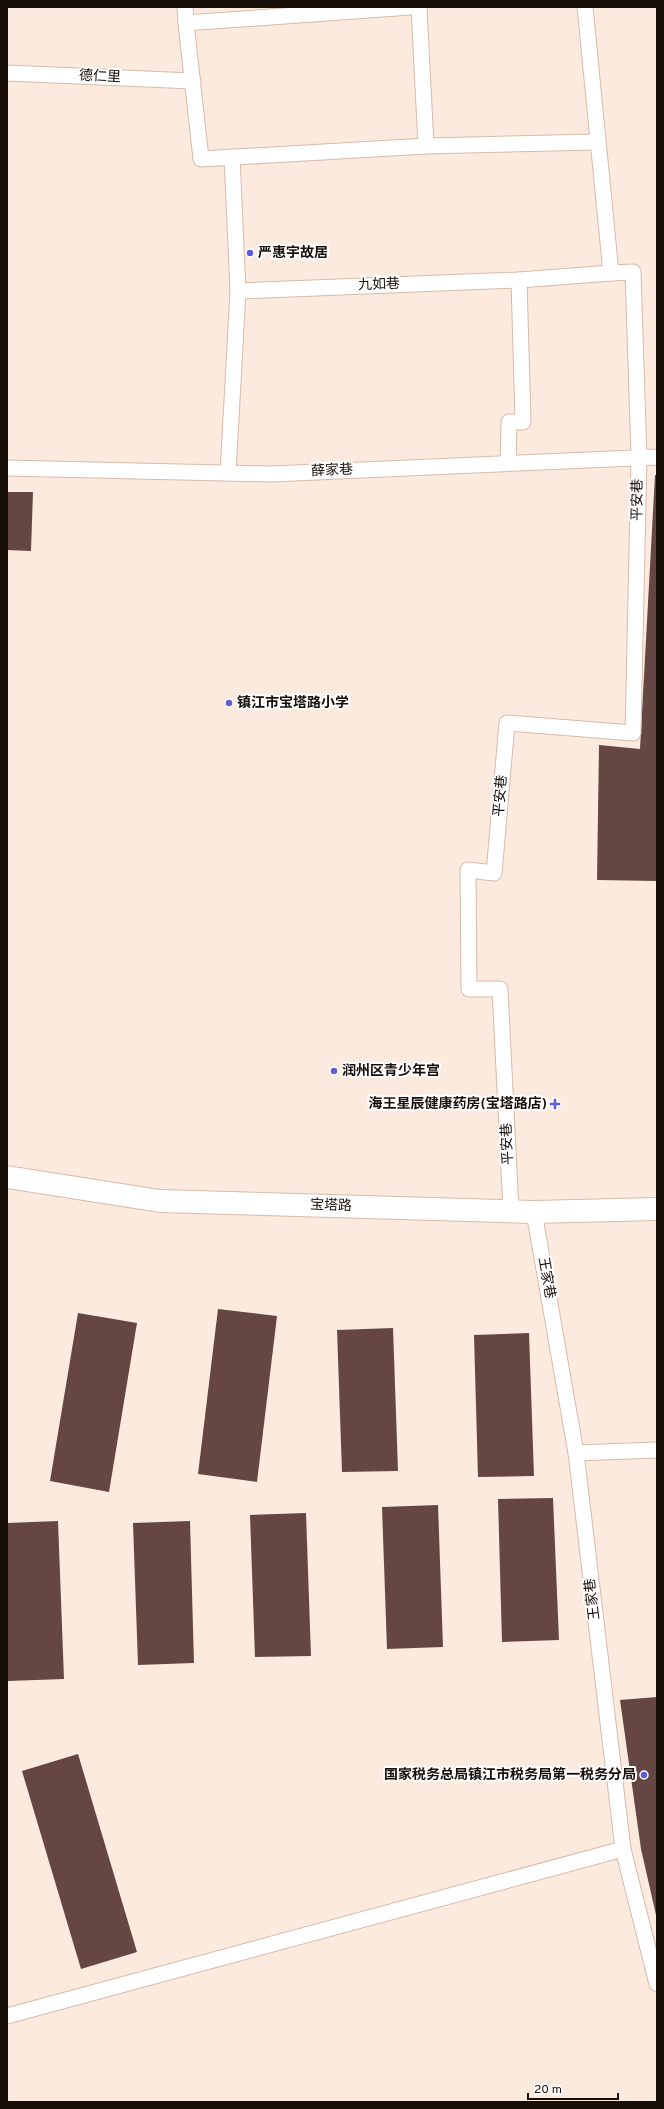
<svg xmlns="http://www.w3.org/2000/svg" width="664" height="2109" font-family="Overpass,'Noto Sans SC',sans-serif">
	<rect width="100%" height="100%" fill="#fdeadf"/>
	<!-- building -->
	<g fill="#654643">
		<polygon points="655,475 657,475 657,881 597,880 599,745 640,749"/>
		<polygon points="7,492 33,492 31,551 7,550"/>
		<polygon points="218,1309 277,1316 257,1482 198,1474"/>
		<polygon points="78,1313 137,1323 109,1492 50,1481"/>
		<polygon points="393,1328 398,1471 342,1472 337,1330"/>
		<polygon points="529,1333 534,1476 478,1477 474,1335"/>
		<polygon points="553,1498 559,1640 502,1642 498,1499"/>
		<polygon points="438,1505 443,1647 387,1649 382,1507"/>
		<polygon points="306,1513 311,1656 255,1657 250,1515"/>
		<polygon points="58,1521 64,1679 8,1681 7,1523"/>
		<polygon points="190,1521 194,1663 138,1665 133,1523"/>
		<polygon points="657,1697 657,1915 656,1915 641,1849 620,1700"/>
		<polygon points="78,1754 137,1952 81,1969 22,1771"/>
	</g>
	<g fill="none" stroke-linecap="round" stroke-linejoin="round">
		<defs>
			<g id="service">
				<polyline points="185,7 186,23 410,7"/>
				<polyline points="419,7 426,146"/>
				<polyline points="186,23 201,159 426,146 597,142"/>
				<polyline points="7,73 193,81"/>
				<polyline points="238,291 519,280 611,273"/>
				<polyline points="508,463 509,422 523,422 519,280"/>
				<polyline points="7,468 271,474 657,457"/>
				<polyline points="228,473 238,291 232,157"/>
				<polyline points="511,1211 500,989 469,989 468,870 494,873 507,723 633,733 639,457 633,272 611,273 585,7"/>
				<polyline points="534,1212 576,1453 623,1849 657,1984"/>
				<polyline points="576,1453 657,1450"/>
				<polyline points="7,2016 623,1849"/>
			</g>
			<polyline id="secondary" points="7,1177 160,1201 534,1212 657,1209"/>
		</defs>
		<!-- service casing -->
		<use href="#service" stroke="#d8baa7" stroke-width="17"/>
		<!-- secondary casing -->
		<use href="#secondary" stroke="#d8baa7" stroke-width="24"/>
		<!-- service -->
		<use href="#service" stroke="#fff" stroke-width="15"/>
		<!-- secondary -->
		<use href="#secondary" stroke="#fff" stroke-width="22"/>
	</g>
	<!-- markers -->
	<g fill="#5d5dd6" stroke="#fff" stroke-width="1.5">
		<circle cx="250" cy="253" r="4"/>
		<circle cx="229" cy="703" r="4"/>
		<circle cx="334" cy="1071" r="4"/>
		<path d="M553 1098h4v4h4v4h-4v4h-4v-4h-4v-4h4z"/>
		<circle cx="644" cy="1775" r="4"/>
	</g>
	<g text-anchor="middle" dominant-baseline="central" stroke-width="4" stroke-linejoin="round" paint-order="stroke">
		<!-- street labels -->
		<g font-size="14" fill="#180e08" stroke="#fff">
			<text transform="translate(100 77) rotate(3)">德仁里</text>
			<text transform="translate(379 285) rotate(-2)">九如巷</text>
			<text transform="translate(332 471) rotate(-3)">薛家巷</text>
			<text transform="translate(638 500) rotate(-89)">平安巷</text>
			<text transform="translate(501 796) rotate(-85)">平安巷</text>
			<text transform="translate(508 1144) rotate(-93)">平安巷</text>
			<text transform="translate(331 1206) rotate(2)">宝塔路</text>
			<text transform="translate(546 1278) rotate(80)">王家巷</text>
			<text transform="translate(593 1599) rotate(-97)">王家巷</text>
		</g>
		<!-- poi labels -->
		<g font-size="14" font-weight="bold" fill="#180e08" stroke="#fff" text-anchor="start">
			<text x="258" y="253">严惠宇故居</text>
			<text x="237" y="703">镇江市宝塔路小学</text>
			<text x="342" y="1071">润州区青少年宫</text>
			<text x="547" y="1104" text-anchor="end">海王星辰健康药房(宝塔路店)</text>
			<text x="636" y="1775" text-anchor="end">国家税务总局镇江市税务局第一税务分局</text>
		</g>
	</g>
	<!-- border -->
	<rect width="664" height="2109" fill="none" stroke="#180e08" stroke-width="16"/>
	<!-- scale -->
	<path d="M528 2093v6h90v-6" fill="none" stroke="#180e08" stroke-width="2"/>
	<text x="534" y="2093" font-size="12" fill="#180e08" stroke="#ffffff" stroke-width="3" paint-order="stroke">20 m</text>
</svg>
